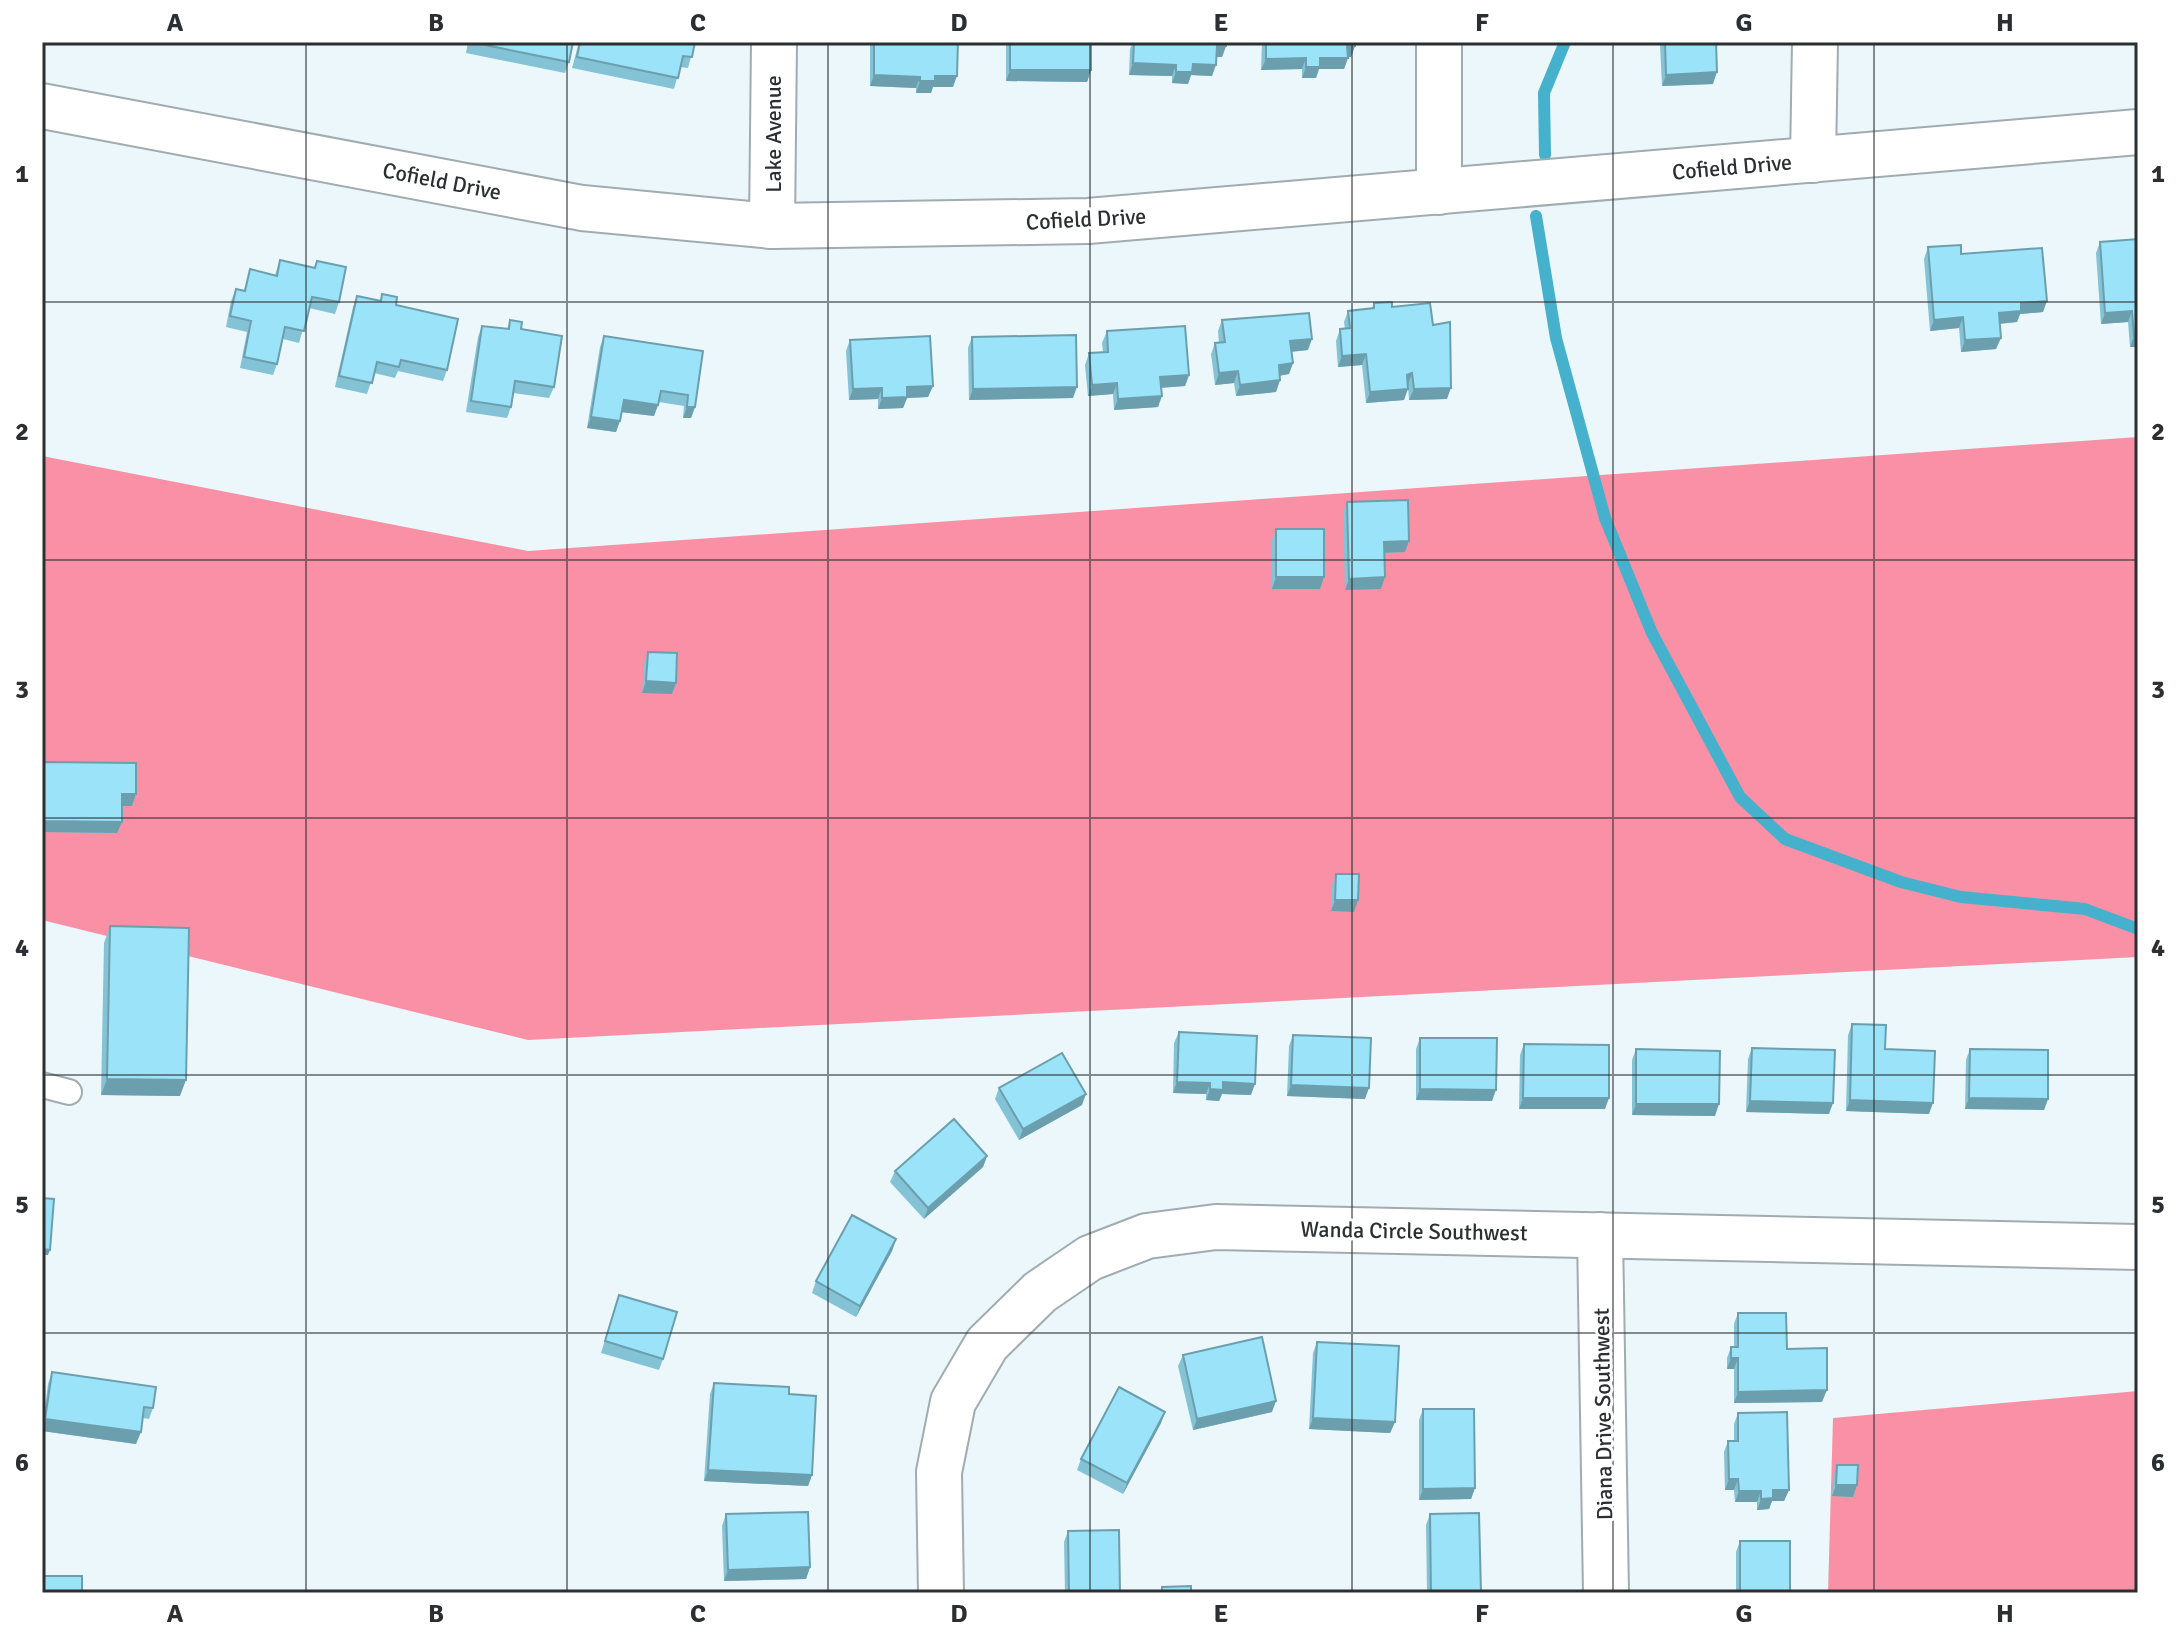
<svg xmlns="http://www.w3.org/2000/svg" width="2180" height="1635" font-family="Signika,sans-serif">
	<rect width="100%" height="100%" fill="#ebf7fa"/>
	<!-- forest -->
	<g fill="#fa90a5">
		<polygon points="2138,437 2138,957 528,1040 42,920 42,456 528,551"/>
		<polygon points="2138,1391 2138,1593 1828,1593 1833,1418"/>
	</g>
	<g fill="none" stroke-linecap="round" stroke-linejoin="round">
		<!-- stream -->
		<g stroke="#46b1cc" stroke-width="12">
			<polyline points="1545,155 1544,93 1565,42"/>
			<polyline points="1536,216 1556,338 1605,518 1652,633 1740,797 1785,839 1901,882 1961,897 2085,909 2138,929"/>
		</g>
		<defs>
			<polyline id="lane" points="42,1085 69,1092"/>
			<g id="street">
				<polyline points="1439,42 1439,192"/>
				<polyline points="42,106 582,208 772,226 1088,221 2138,132"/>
				<polyline points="1813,160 1815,42"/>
				<polyline points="772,226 774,42"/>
				<polyline points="1600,1235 1606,1593"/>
				<polyline points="941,1593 939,1472 953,1402 987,1344 1040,1292 1090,1258 1147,1236 1216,1227 2138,1247"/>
			</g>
		</defs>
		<!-- lane casing -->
		<use href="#lane" stroke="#a1acb0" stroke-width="28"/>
		<!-- street casing -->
		<use href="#street" stroke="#a1acb0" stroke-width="48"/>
		<!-- lane -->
		<use href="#lane" stroke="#fff" stroke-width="24"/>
		<!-- street -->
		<use href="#street" stroke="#fff" stroke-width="44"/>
	</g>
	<!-- wall -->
	<g fill="#84c3d5">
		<polygon points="421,42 435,42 434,45"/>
		<polygon points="468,42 573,42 569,62 565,73 466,53"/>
		<polygon points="579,42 695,42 688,68 680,67 674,89 572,68"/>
		<polygon points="870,42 958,42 953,87 933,87 931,93 916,93 916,88 870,86"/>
		<polygon points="1006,42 1091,42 1091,70 1087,82 1006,81"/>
		<polygon points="1133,42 1226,42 1226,46 1222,57 1216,57 1212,76 1191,75 1188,84 1172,83 1172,76 1129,75 1130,49"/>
		<polygon points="1262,42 1355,42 1355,46 1351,57 1348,57 1344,69 1319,69 1316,78 1302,78 1302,69 1261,70"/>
		<polygon points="1650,42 1716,42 1713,84 1662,86 1660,44 1650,44"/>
		<polygon points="2138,239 2138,347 2130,347 2128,322 2101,324 2096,253 2100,242"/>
		<polygon points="1928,247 1961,254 2043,312 2020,314 2017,322 2000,324 1996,349 1961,352 1959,328 1930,331 1924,259"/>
		<polygon points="280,260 314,268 317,261 339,302 335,314 309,308 299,343 283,339 277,364 273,375 240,368 247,332 226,327 231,301 236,289 244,291 250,269 275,275"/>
		<polygon points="382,294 396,305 447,370 443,381 398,371 395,378 374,373 367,394 335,387 353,307 357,296 380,301"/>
		<polygon points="1374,303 1392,307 1433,325 1447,399 1409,400 1408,385 1404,400 1366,403 1362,365 1338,367 1336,341 1340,329 1345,329 1344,322 1348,311 1372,308"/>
		<polygon points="510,320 554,387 549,398 513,393 511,407 507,418 466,412 478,337 482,326 507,329"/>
		<polygon points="1222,320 1308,350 1292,352 1293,363 1289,374 1280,376 1280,380 1276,392 1236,396 1234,383 1215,385 1211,354 1215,343 1219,343 1218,331"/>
		<polygon points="1107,331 1189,375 1185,386 1161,388 1158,407 1114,410 1113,394 1088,396 1085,365 1089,353 1103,352 1102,343"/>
		<polygon points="604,336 703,351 695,407 691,418 683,418 684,406 659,402 654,416 622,412 616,432 587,428 600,347"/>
		<polygon points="972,337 1073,398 969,400 968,348"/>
		<polygon points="850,340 933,386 928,397 907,398 903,408 878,409 878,399 849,400 846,351"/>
		<polygon points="1347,502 1409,541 1405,552 1384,553 1385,577 1381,589 1345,590 1343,513"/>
		<polygon points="1276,529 1324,577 1320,589 1272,589 1272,540"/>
		<polygon points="648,652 676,683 672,694 642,693 644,663"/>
		<polygon points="44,762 136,794 132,806 122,806 122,822 117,833 42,832 42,768"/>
		<polygon points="1336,874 1354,912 1331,911 1332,885"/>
		<polygon points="110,926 180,1096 101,1095 104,943"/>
		<polygon points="1852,1024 1885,1049 1929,1114 1846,1111 1848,1035"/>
		<polygon points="1179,1032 1251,1095 1222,1094 1219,1101 1206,1100 1206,1094 1173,1093 1174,1043"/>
		<polygon points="1293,1035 1365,1099 1287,1096 1289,1046"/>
		<polygon points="1420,1038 1492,1101 1416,1100 1416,1049"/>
		<polygon points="1524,1044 1605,1109 1519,1109 1520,1055"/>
		<polygon points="1752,1048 1829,1114 1746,1112 1748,1059"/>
		<polygon points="1636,1049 1715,1116 1632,1115 1632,1060"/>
		<polygon points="1970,1049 2048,1099 2044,1110 1965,1109 1966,1060"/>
		<polygon points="999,1088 1082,1105 1019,1140 995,1099"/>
		<polygon points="987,1156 983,1167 924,1219 890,1182 895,1171"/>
		<polygon points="896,1239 892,1251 856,1317 812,1293 816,1281"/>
		<polygon points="619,1295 663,1359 659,1370 601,1353"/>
		<polygon points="1738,1313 1787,1349 1822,1402 1734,1403 1734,1369 1727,1369 1727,1358 1731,1347 1734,1347 1734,1324"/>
		<polygon points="1317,1342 1395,1422 1390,1433 1309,1429 1313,1353"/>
		<polygon points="1183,1355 1272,1412 1193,1430 1178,1366"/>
		<polygon points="52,1372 153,1408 149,1419 142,1418 136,1444 42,1431 48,1384"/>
		<polygon points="714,1383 789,1394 812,1475 808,1486 704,1481 710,1394"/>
		<polygon points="1423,1409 1475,1488 1471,1499 1419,1500 1419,1420"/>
		<polygon points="1738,1413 1789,1490 1784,1501 1772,1501 1769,1509 1757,1510 1757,1502 1735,1502 1734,1490 1725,1490 1724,1452 1728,1441 1734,1441 1734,1424"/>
		<polygon points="1161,1423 1123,1494 1077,1470 1081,1459"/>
		<polygon points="1837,1465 1857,1485 1853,1497 1832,1496 1833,1477"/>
		<polygon points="726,1514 810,1567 806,1579 724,1581 722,1526"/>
		<polygon points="1430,1514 1481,1593 1427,1593 1426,1525"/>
		<polygon points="1068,1531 1120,1593 1065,1593 1064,1542"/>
		<polygon points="1740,1541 1790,1593 1736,1593 1736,1552"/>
	</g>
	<!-- shaded-wall -->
	<g fill="#6c9fae">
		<polygon points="1217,46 1226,46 1222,57 1212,57"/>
		<polygon points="1347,46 1355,46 1351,57 1343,57"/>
		<polygon points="1306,58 1302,69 1261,70 1266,59"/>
		<polygon points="1320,58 1348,58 1344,69 1319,69 1316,78 1302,78 1306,67"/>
		<polygon points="1133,63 1176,65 1172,76 1129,75"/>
		<polygon points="1193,64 1216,65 1212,76 1191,75 1188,84 1172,83 1176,72"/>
		<polygon points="1010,70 1091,70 1087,82 1006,81"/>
		<polygon points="1717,72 1713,84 1662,86 1666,75"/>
		<polygon points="874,75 920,77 916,88 870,86"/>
		<polygon points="935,76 957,76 953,87 933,87 931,93 916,93 920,81"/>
		<polygon points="2047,301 2043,312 2020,314 2017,322 1995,324 1999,313 2021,303"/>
		<polygon points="2132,311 2128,322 2101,324 2105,313"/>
		<polygon points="1963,317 1959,328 1930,331 1934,320"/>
		<polygon points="2134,336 2138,336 2138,347 2130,347"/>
		<polygon points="2001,338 1996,349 1961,352 1965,340"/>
		<polygon points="1312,339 1308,350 1286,352 1290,341"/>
		<polygon points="1366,354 1362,365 1338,367 1342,356"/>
		<polygon points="1293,363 1289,374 1275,376 1279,365"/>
		<polygon points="1238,371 1234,383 1215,385 1219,373"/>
		<polygon points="1412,373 1408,385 1403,386 1407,375"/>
		<polygon points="1189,375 1185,386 1156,388 1160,377"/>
		<polygon points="1280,380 1276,392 1236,396 1240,385"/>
		<polygon points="1117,383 1113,394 1088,396 1092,385"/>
		<polygon points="933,386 928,397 907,398 903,408 878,409 882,398 907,387"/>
		<polygon points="1077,387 1073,398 969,400 973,389"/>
		<polygon points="882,388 878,399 849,400 853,389"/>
		<polygon points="1451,388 1447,399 1409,400 1414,389"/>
		<polygon points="1408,389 1404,400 1366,403 1370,392"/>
		<polygon points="1162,396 1158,407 1114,410 1118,399"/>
		<polygon points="624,400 658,405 654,416 620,412"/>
		<polygon points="687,407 695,407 691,418 683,418"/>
		<polygon points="591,417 620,421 616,432 587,428"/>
		<polygon points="1409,541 1405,552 1380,553 1384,542"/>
		<polygon points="1276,577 1324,577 1320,589 1272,589"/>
		<polygon points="1385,577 1381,589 1345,590 1349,579"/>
		<polygon points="646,681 676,683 672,694 642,693"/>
		<polygon points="122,794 136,794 132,806 118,806"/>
		<polygon points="43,821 122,822 117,833 42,832"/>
		<polygon points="1335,900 1358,900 1354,912 1331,911"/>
		<polygon points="107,1079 186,1080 180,1096 101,1095"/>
		<polygon points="1177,1082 1210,1083 1206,1094 1173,1093"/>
		<polygon points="1223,1082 1255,1084 1251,1095 1222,1094 1219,1101 1206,1100 1210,1089"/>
		<polygon points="1291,1085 1369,1088 1365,1099 1287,1096"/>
		<polygon points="1420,1089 1496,1090 1492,1101 1416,1100"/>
		<polygon points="1086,1094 1082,1105 1019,1140 1023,1129"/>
		<polygon points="1523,1098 1609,1098 1605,1109 1519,1109"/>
		<polygon points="1969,1098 2048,1099 2044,1110 1965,1109"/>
		<polygon points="1850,1100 1933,1103 1929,1114 1846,1111"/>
		<polygon points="1750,1101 1833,1103 1829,1114 1746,1112"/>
		<polygon points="1636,1104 1719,1104 1715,1116 1632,1115"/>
		<polygon points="987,1156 983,1167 924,1219 928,1208"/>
		<polygon points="896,1239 892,1251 856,1317 860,1306"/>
		<polygon points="42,1249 50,1250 48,1255 42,1255"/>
		<polygon points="1731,1358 1738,1358 1734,1369 1727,1369"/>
		<polygon points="1827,1390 1822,1402 1734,1403 1738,1392"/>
		<polygon points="1276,1401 1272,1412 1193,1430 1197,1419"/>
		<polygon points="1165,1412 1161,1423 1123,1494 1127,1483"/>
		<polygon points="1313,1418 1395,1422 1390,1433 1309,1429"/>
		<polygon points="45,1419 141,1432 136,1444 42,1431"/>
		<polygon points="708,1470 812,1475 808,1486 704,1481"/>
		<polygon points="1729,1479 1738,1479 1734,1490 1725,1490"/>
		<polygon points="1836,1485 1857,1485 1853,1497 1832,1496"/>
		<polygon points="1475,1488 1471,1499 1419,1500 1423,1489"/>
		<polygon points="1773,1490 1789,1490 1784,1501 1772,1501 1769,1509 1757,1510 1761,1499"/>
		<polygon points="1739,1491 1761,1491 1757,1502 1735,1502"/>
		<polygon points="810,1567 806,1579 724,1581 728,1570"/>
	</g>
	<!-- building -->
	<g fill="#9ae3f8" stroke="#6c9fae" stroke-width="2">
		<polygon points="470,42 573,42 569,62"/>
		<polygon points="580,42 695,42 692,57 683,56 678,78 577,57"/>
		<polygon points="874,42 958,42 957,76 935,76 935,81 920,81 920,77 874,75"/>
		<rect x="1010" y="42" width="81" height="28"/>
		<polygon points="1134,42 1226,42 1226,46 1217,46 1216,65 1193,64 1192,72 1176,72 1176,65 1133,63"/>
		<polygon points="1266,42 1355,42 1355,46 1347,46 1348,58 1320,58 1320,67 1306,67 1306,58 1266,59"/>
		<polygon points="1665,42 1716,42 1717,72 1666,75"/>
		<polygon points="2138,239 2138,336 2134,336 2132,311 2105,313 2100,242"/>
		<polygon points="1961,245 1961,254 2042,248 2047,301 2021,303 2021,311 1999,313 2001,338 1965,340 1963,317 1934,320 1928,247"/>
		<polygon points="280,260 315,268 317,261 346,267 339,302 312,297 304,331 285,327 277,364 244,357 251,321 230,316 236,289 245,291 250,269 277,276"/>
		<polygon points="382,294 397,297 396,305 458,319 447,370 401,360 399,367 377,362 372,383 339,376 357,296 381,301"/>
		<polygon points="1392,302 1392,307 1430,303 1433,325 1450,322 1451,388 1414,389 1412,373 1407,375 1408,389 1370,392 1366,354 1342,356 1340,329 1350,328 1348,311 1374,308 1374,303"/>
		<polygon points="1309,313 1312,339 1290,341 1293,363 1279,365 1280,380 1240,385 1238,371 1219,373 1215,343 1225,342 1222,320"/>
		<polygon points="510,320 522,322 521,329 562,336 554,387 515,381 511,407 471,401 482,326 509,329"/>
		<polygon points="1185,326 1189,375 1160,377 1162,396 1118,399 1117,383 1092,385 1089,353 1108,352 1107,331"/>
		<polygon points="1076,335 1077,387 973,389 972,337"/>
		<polygon points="604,336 703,351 695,407 687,407 688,395 661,391 658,405 624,400 620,421 591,417"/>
		<polygon points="930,336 933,386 907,387 907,397 882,398 882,388 853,389 850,340"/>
		<polygon points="1408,500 1409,541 1384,542 1385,577 1349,579 1347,502"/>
		<rect x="1276" y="529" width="48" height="48"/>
		<polygon points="648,652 677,653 676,683 646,681"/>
		<polygon points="44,762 136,763 136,794 122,794 122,822 43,821 42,776 44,776"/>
		<polygon points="1336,874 1359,874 1358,900 1335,900"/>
		<polygon points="110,926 189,928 186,1080 107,1079"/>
		<polygon points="1852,1024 1886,1025 1885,1049 1935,1051 1933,1103 1850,1100"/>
		<polygon points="1179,1032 1257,1036 1255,1084 1223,1082 1223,1090 1210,1089 1210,1083 1177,1082"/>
		<polygon points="1293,1035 1371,1038 1369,1088 1291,1085"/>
		<polygon points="1420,1038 1497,1038 1496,1090 1420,1089"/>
		<polygon points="1524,1044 1609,1045 1609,1098 1523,1098"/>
		<polygon points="1752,1048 1835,1050 1833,1103 1750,1101"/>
		<polygon points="1636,1049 1720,1051 1719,1104 1636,1104"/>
		<polygon points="1970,1049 2048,1050 2048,1099 1969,1098"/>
		<polygon points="1062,1053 1086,1094 1023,1129 999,1088"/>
		<polygon points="954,1119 987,1156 928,1208 895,1171"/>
		<polygon points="42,1198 54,1199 50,1250 42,1249"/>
		<polygon points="852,1215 896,1239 860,1306 816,1281"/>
		<polygon points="619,1295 677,1312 663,1359 605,1341"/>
		<polygon points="1738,1313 1786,1313 1787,1349 1827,1348 1827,1390 1738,1392 1738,1358 1731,1358 1731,1347 1738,1347"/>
		<polygon points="1262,1337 1276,1401 1197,1419 1183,1355"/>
		<polygon points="1317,1342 1399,1346 1395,1422 1313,1418"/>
		<polygon points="52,1372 156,1387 153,1408 144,1407 141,1432 45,1419"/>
		<polygon points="714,1383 789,1387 789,1394 816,1396 812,1475 708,1470"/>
		<polygon points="1119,1387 1165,1412 1127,1483 1081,1459"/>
		<polygon points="1423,1409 1474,1409 1475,1488 1423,1489"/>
		<polygon points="1787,1412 1789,1490 1773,1490 1773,1498 1761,1499 1761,1491 1739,1491 1738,1479 1729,1479 1728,1441 1738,1441 1738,1413"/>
		<polygon points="1837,1465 1858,1465 1857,1485 1836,1485"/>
		<polygon points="808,1512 810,1567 728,1570 726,1514"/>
		<polygon points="1479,1513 1481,1593 1431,1593 1430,1514"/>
		<polygon points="1119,1530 1120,1593 1069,1593 1068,1531"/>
		<rect x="1740" y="1541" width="50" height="52"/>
		<rect x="42" y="1576" width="40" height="17"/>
		<polygon points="1191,1586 1191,1593 1162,1593 1162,1587"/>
	</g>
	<!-- grid -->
	<path fill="none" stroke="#2b2f31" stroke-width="2" stroke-opacity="0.55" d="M306 42V1593M567 42V1593M828 42V1593M1090 42V1593M1352 42V1593M1613 42V1593M1874 42V1593M42 302H2138M42 560H2138M42 818H2138M42 1075H2138M42 1333H2138"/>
	<g text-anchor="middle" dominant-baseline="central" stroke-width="6" stroke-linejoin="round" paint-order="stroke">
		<!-- street labels -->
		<g font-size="22" fill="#2b2f31" stroke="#fff">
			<text transform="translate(773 134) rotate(-90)">Lake Avenue</text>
			<text transform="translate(1732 167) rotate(-5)">Cofield Drive</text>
			<text transform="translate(442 181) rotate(11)">Cofield Drive</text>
			<text transform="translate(1086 219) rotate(-3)">Cofield Drive</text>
			<text transform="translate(1414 1231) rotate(1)">Wanda Circle Southwest</text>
			<text transform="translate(1603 1414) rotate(-91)">Diana Drive Southwest</text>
		</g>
	</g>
	<!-- border -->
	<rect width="2180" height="1635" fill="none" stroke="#ffffff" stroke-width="88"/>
	<rect x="44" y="44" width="2092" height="1547" fill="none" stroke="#2b2f31" stroke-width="3"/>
	<g font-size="26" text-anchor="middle" font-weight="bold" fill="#2b2f31">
		<text x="175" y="31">A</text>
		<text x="436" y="31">B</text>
		<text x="698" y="31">C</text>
		<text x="959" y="31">D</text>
		<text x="1221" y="31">E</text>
		<text x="1482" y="31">F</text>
		<text x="1744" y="31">G</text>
		<text x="2005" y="31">H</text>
		<text x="22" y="182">1</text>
		<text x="2158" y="182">1</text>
		<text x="22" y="440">2</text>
		<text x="2158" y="440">2</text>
		<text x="22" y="698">3</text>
		<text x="2158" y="698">3</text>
		<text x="22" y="956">4</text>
		<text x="2158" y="956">4</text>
		<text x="22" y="1213">5</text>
		<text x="2158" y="1213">5</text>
		<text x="22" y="1471">6</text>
		<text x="2158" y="1471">6</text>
		<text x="175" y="1622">A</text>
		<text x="436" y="1622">B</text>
		<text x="698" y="1622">C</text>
		<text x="959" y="1622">D</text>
		<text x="1221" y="1622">E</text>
		<text x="1482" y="1622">F</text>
		<text x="1744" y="1622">G</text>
		<text x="2005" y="1622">H</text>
	</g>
</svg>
